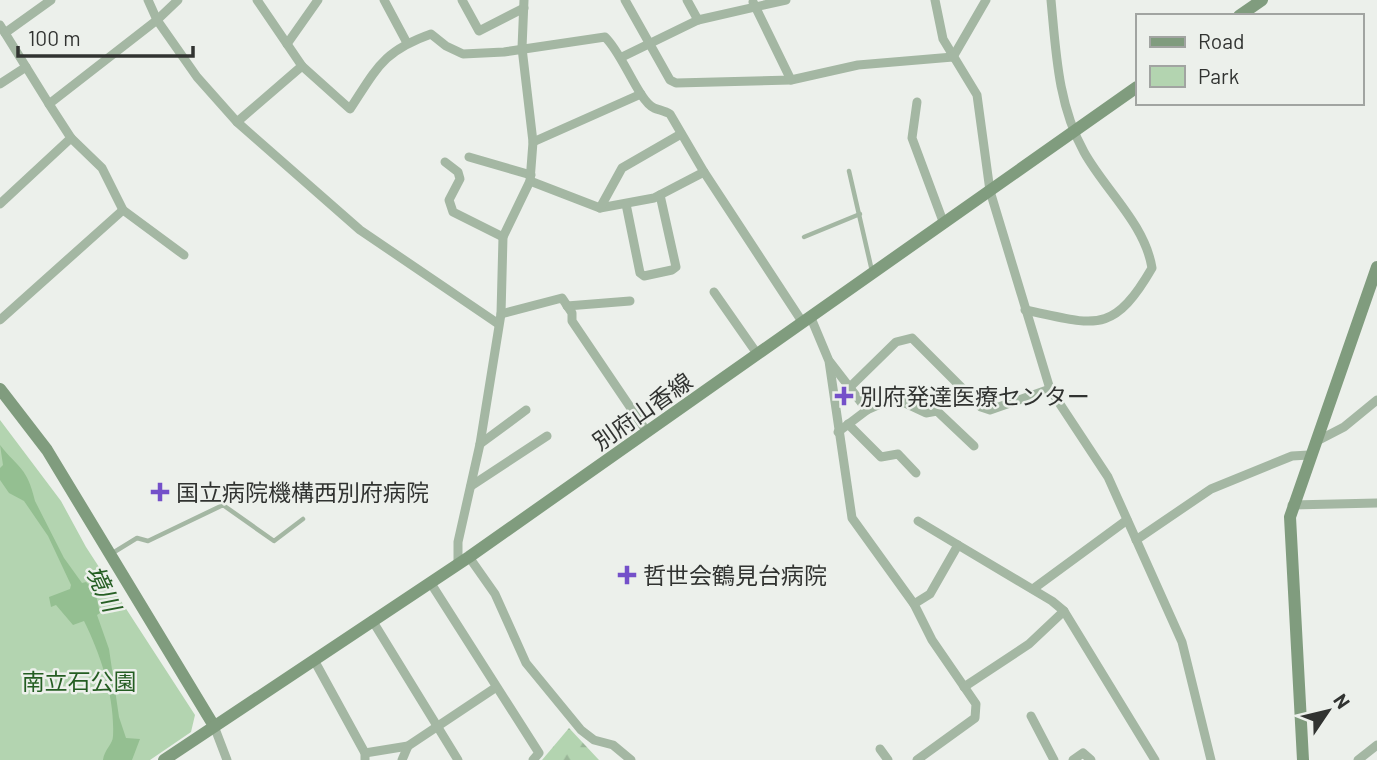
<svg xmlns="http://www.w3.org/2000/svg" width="1377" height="760" font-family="Barlow,'Noto Sans JP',sans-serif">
	<defs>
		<pattern id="forest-firs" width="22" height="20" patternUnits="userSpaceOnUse" patternTransform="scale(1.75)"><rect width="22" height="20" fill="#b3d4b0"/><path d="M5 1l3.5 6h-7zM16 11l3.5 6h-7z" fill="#9ab698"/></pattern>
	</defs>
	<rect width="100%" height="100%" fill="#ecf0eb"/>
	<!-- forest -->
	<polygon fill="url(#forest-firs)" points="569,728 599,760 542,760"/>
	<!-- green -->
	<polygon fill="#b3d4b0" points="0,420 61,501 86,547 195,715 191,732 150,760 0,760"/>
	<!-- water -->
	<path fill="#94bf91" d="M0 445C19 469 27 467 35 501L64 558 82 583 86 582 95 591 100 613 97 615 109 649 119 717 126 738 140 739 132 760H103C104 750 113 744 113 736 115 698 101 655 84 621L73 625 56 605 51 607 49 597 70 589 71 585 48 536 24 501 9 493 0 480V468L3 465Z"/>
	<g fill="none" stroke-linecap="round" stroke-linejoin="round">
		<!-- lane -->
		<g stroke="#a4b7a3" stroke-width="4.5">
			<polyline points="849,171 872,271"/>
			<polyline points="804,237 860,214"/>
			<polyline points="111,554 137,538 148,541 223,505 274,541 303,519"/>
		</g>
		<!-- street -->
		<g stroke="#a4b7a3" stroke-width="9">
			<polyline points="148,0 157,20 197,77 237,122 360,230 497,323"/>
			<path d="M257 0 302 66 350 109C377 68 383 51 431 34L446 46 463 54 504 52 605 37C623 54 638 100 654 108 659 110 665 111 670 114L704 172 803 323"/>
			<polyline points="384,0 407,43"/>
			<polyline points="462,0 479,31 524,8"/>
			<polyline points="625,0 670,80 676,83 791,80 858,65 953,57"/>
			<polyline points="687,0 698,20"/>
			<polyline points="935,0 943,39 977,95 990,191 1050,389 1108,477 1182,642 1211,760"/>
			<polyline points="753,2 791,80"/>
			<polyline points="0,25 49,104"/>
			<polyline points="5,33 51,0"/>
			<polyline points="287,44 318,0"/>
			<polyline points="622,57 698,20 786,0"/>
			<polyline points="953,57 986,0"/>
			<polyline points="0,84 26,67"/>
			<polyline points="917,102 912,138 944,224"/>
			<polyline points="237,122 302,66"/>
			<polyline points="71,138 102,168 123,210 184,255"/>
			<polyline points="533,142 641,94"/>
			<polyline points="469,157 531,175"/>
			<polyline points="445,162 458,172 460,179 449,200 453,212 503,237"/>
			<polyline points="530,181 600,208 654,198 704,172"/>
			<polyline points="0,204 71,138 49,104 157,20 178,0"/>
			<polyline points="626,204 640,273 644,276 672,270 676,267 660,195"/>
			<polyline points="600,208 622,168 681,134"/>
			<polyline points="714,292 758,355"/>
			<polyline points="567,306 630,301"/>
			<path d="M1025 310C1094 324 1112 337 1152 268 1145 224 1105 190 1084 152 1058 105 1056 53 1051 0"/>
			<polyline points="501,314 562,298 572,313 572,321 647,432"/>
			<polyline points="811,318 829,361 852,518 914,604 932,640 976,704 975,718 917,760"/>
			<polyline points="0,320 123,210"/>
			<polyline points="830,362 867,410"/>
			<polyline points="849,388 896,342 912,338 981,407 990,410 1050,389"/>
			<polyline points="848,424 881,457 898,454 916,473"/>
			<polyline points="838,432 867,410 894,398 926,413 937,411 974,446"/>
			<polyline points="1315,442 1344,427 1377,400"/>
			<polyline points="480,444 526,410"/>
			<polyline points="471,486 547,436"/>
			<polyline points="1292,505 1377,503"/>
			<polyline points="918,521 958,545"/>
			<polyline points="1136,540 1211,489 1292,456 1309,455"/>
			<polyline points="469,557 495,594 526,663 581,730 594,740 613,745 631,760"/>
			<polyline points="458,563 458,542 480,444 501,314 503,237 530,181 533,142 522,48 524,0"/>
			<polyline points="430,582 539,753 533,760"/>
			<polyline points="1033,589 1127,520"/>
			<polyline points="914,604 930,594 958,545 1052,601 1064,611 1155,760"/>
			<polyline points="372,620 458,760"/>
			<polyline points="314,660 365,753 365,760"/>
			<polyline points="964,687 1029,644 1064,611"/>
			<polyline points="1031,716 1054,760"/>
			<polyline points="214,726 227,760"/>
			<polyline points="880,749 888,760"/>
			<polyline points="365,753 408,746 495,688"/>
			<polyline points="402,760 408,746"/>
			<polyline points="1073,760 1083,753 1091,760"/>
			<polyline points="1358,760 1377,745"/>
		</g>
		<!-- secondary -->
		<g stroke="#809c7e" stroke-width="12">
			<polyline points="1239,16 1262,0"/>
			<polyline points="0,389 47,450 214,726"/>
			<polyline points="164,760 469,557 1137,87"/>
			<polyline points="1303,760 1290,517 1377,267"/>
		</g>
	</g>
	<!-- markers -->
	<g fill="#7450c9" stroke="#ecf0eb" stroke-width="2.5">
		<path d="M840.5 385.5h7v7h7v7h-7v7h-7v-7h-7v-7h7z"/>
		<path d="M156.5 481.5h7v7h7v7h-7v7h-7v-7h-7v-7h7z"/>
		<path d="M623.5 564.5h7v7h7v7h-7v7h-7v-7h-7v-7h7z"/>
	</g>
	<g text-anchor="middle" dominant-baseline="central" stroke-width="5" stroke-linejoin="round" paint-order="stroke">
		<!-- poi labels -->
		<g font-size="23" fill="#313331" stroke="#ecf0eb" text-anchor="start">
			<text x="860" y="396">別府発達医療センター</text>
			<text x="176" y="492">国立病院機構西別府病院</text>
			<text x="643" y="575">哲世会鶴見台病院</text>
		</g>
		<!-- street labels -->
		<g font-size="23" fill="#313331" stroke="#ecf0eb">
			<text transform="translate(642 411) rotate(-35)">別府山香線</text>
		</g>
		<!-- park labels -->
		<g font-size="23" fill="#245d22" stroke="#ecf0eb">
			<text x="79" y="681">南立石公園</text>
		</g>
		<!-- water labels -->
		<g font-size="24" font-style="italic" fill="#265f24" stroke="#ecf0eb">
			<text transform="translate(104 588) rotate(65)">境川</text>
		</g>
	</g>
	<!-- legend -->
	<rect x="1136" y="14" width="228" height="91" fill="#ecf0eb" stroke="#a1a4a1" stroke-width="2"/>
	<rect x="1150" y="37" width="35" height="10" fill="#809c7e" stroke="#a1a4a1" stroke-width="2"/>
	<text x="1198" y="49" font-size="21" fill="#313331">Road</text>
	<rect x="1150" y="66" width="35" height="21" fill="#b3d4b0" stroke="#a1a4a1" stroke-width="2"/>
	<text x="1198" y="84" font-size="21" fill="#313331">Park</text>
	<!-- north arrow -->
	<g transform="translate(1328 711) rotate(55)" stroke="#ecf0eb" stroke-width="5" paint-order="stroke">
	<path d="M0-5L12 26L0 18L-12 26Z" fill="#313331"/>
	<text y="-10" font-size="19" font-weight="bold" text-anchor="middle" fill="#313331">N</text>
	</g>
	<!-- scale -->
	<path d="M18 46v10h175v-10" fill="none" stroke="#313331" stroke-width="3.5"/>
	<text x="28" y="46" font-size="21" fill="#313331" stroke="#ecf0eb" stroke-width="5" paint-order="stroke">100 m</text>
</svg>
